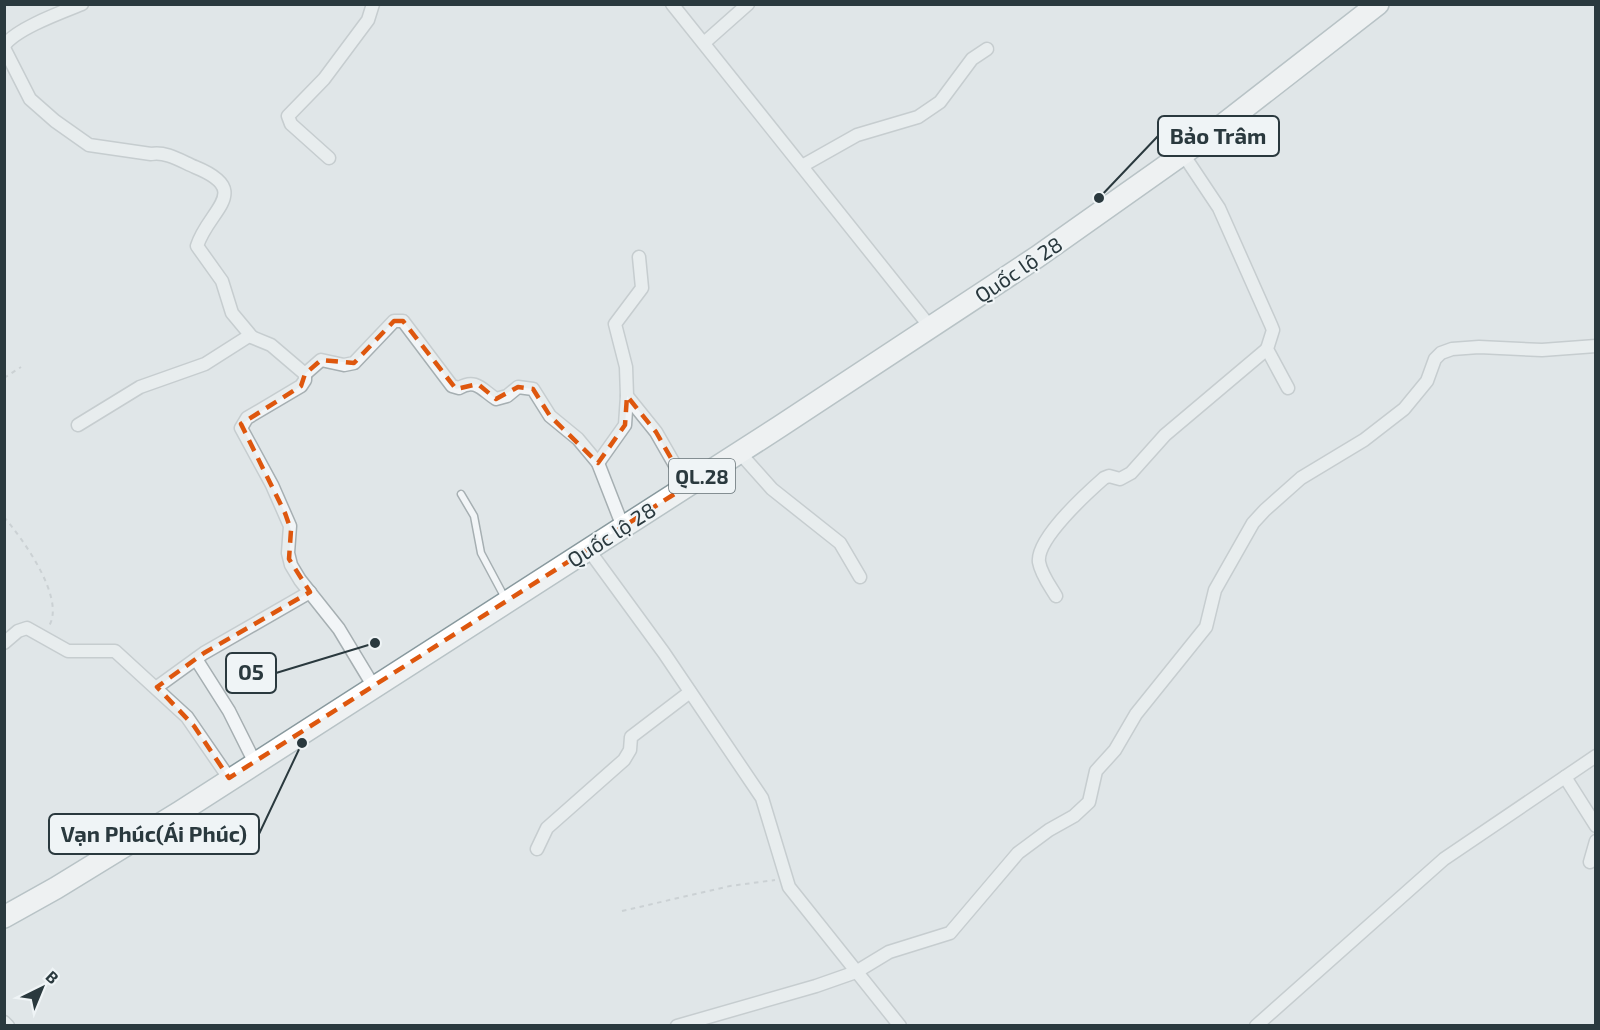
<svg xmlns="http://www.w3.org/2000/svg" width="1600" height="1030" font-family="'Exo 2',sans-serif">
	<rect width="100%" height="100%" fill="#e0e6e8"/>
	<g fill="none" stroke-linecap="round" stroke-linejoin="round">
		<defs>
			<polyline id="service" points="461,494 474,516 481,553 505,598"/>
			<g id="minor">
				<polyline points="672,4 931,328"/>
				<polyline points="704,43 748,4"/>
				<path d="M4 46C15 29 62 12 82 4"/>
				<path d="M4 48 30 99 55 121 89 145 151 154C166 151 181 161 195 167 254 191 208 210 197 246L222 281 232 313 252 337"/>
				<polyline points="1183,154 1219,208 1271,325 1273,330 1267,349 1288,388"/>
				<polyline points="329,158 291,124 288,116 324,79 368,20 373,4"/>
				<polyline points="802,166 857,135 918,117 940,102 972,59 987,49"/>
				<polyline points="639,257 642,288 615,324 626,367 627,396 656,432 687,486"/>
				<path d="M305 374 321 360 344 365 354 363 394 321H403L452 386 459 388C476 378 482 390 496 399L507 396 518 387 533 389 550 416 578 439 598 463 623 527"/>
				<polyline points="78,425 140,387 205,364 249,336 271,345 305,374 305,380 301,386 247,418 241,428 272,485 290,526 288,553 291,565 300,580 339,629 374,687"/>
				<polyline points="739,452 772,489 840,543 860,577"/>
				<polyline points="598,463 625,425 627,396"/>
				<polyline points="588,549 664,653 762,798 789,887 900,1026"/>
				<path d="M1056 596C1050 586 1041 574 1039 562 1036 539 1087 493 1104 478L1109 476 1120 479 1131 473 1165 435 1267 349"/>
				<polyline points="4,643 18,631 27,628 68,651 115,651 187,717 229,778"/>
				<polyline points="196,659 229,711 255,763"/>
				<polyline points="157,687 204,653 310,592"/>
				<polyline points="1565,777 1596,826"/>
				<polyline points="537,849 547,828 624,760 630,750 631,737 690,692"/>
				<polyline points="1590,862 1596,841"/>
				<polyline points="4,1022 8,1026"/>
				<polyline points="677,1026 816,986 856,972 889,952 950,933 1018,853 1049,830 1074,816 1089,802 1096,771 1115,750 1136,714 1206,627 1215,590 1253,523 1265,510 1301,478 1364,440 1404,409 1427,381 1435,359 1441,353 1452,349 1479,347 1542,350 1596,346"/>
				<polyline points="1256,1026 1444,859 1596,756"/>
			</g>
			<polyline id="trunk" points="4,917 56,888 180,812 779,427 1037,257 1211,134 1378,4"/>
		</defs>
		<!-- service casing -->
		<use href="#service" stroke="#a6afb2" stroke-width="9"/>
		<!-- minor casing -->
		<use href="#minor" stroke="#a6afb2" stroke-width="15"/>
		<!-- trunk casing -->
		<use href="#trunk" stroke="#88999e" stroke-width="24"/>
		<!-- path -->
		<g stroke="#b2b9bc" stroke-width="2" stroke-dasharray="4.5 4.5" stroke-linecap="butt">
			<polyline points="4,378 21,367"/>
			<path d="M4 517C22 538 66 598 49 626"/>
			<polyline points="622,911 730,886 775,880"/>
		</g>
		<!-- service -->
		<use href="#service" stroke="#f2f5f7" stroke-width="6"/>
		<!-- minor -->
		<use href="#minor" stroke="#f2f5f7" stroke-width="12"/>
		<!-- trunk -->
		<use href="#trunk" stroke="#fff" stroke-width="21"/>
	</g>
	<!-- marked area -->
	<path d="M0 0H1600V1030H0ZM394 321H403L456 389 478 384 496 399 518 387 533 389 550 416 598 463 625 425 627 396 656 432 687 486 229 778 194 726 157 687 204 653 310 592 289 559 291 530 285 513 241 424 301 386 305 374 321 360 354 363Z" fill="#e0e6e8" fill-opacity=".55" fill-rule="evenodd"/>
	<path fill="none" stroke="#de570e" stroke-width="4.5" stroke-dasharray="12 8" stroke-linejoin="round" d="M394 321H403L456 389 478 384 496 399 518 387 533 389 550 416 598 463 625 425 627 396 656 432 687 486 229 778 194 726 157 687 204 653 310 592 289 559 291 530 285 513 241 424 301 386 305 374 321 360 354 363Z"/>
	<g text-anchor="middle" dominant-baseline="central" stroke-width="4.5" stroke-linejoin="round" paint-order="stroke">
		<!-- shield labels -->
		<rect fill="#eff4f6" stroke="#657175" stroke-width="1.5" x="669" y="459" width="66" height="34" rx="4.5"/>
		<g font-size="20" font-weight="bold" fill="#2a393e">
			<text x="702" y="476">QL.28</text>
		</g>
		<!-- street labels -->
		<g font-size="21" fill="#2a393e" stroke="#eff4f6">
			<text transform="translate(1018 269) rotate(-34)">Quốc lộ 28</text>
			<text transform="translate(611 534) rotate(-33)">Quốc lộ 28</text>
		</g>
	</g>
	<!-- callouts -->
	<path fill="none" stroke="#2a393e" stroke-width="2" d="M1099 198L1158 136M375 643L276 673M302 743L259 834"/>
	<g fill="#2a393e" stroke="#eff4f6" stroke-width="2">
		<circle cx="1099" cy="198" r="6"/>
		<circle cx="375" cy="643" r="6"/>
		<circle cx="302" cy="743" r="6"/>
	</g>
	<g fill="#eff4f6" stroke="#2a393e" stroke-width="2">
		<rect x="1158" y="116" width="121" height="40" rx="6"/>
		<rect x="226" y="653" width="50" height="40" rx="6"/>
		<rect x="49" y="814" width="210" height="40" rx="6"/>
	</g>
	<g font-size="22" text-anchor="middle" font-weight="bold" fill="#2a393e">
		<text x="1218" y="144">Bảo Trâm</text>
		<text x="251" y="680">05</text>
		<text x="154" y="842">Vạn Phúc(Ái Phúc)</text>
	</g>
	<!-- border -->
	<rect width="1600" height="1030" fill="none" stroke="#2a393e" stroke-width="12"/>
	<!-- north arrow -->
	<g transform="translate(42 988) rotate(43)" stroke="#eff4f6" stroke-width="4.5" paint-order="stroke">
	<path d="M0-4.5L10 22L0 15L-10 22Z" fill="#2a393e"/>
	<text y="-9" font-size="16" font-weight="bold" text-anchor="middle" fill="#2a393e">B</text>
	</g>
</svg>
